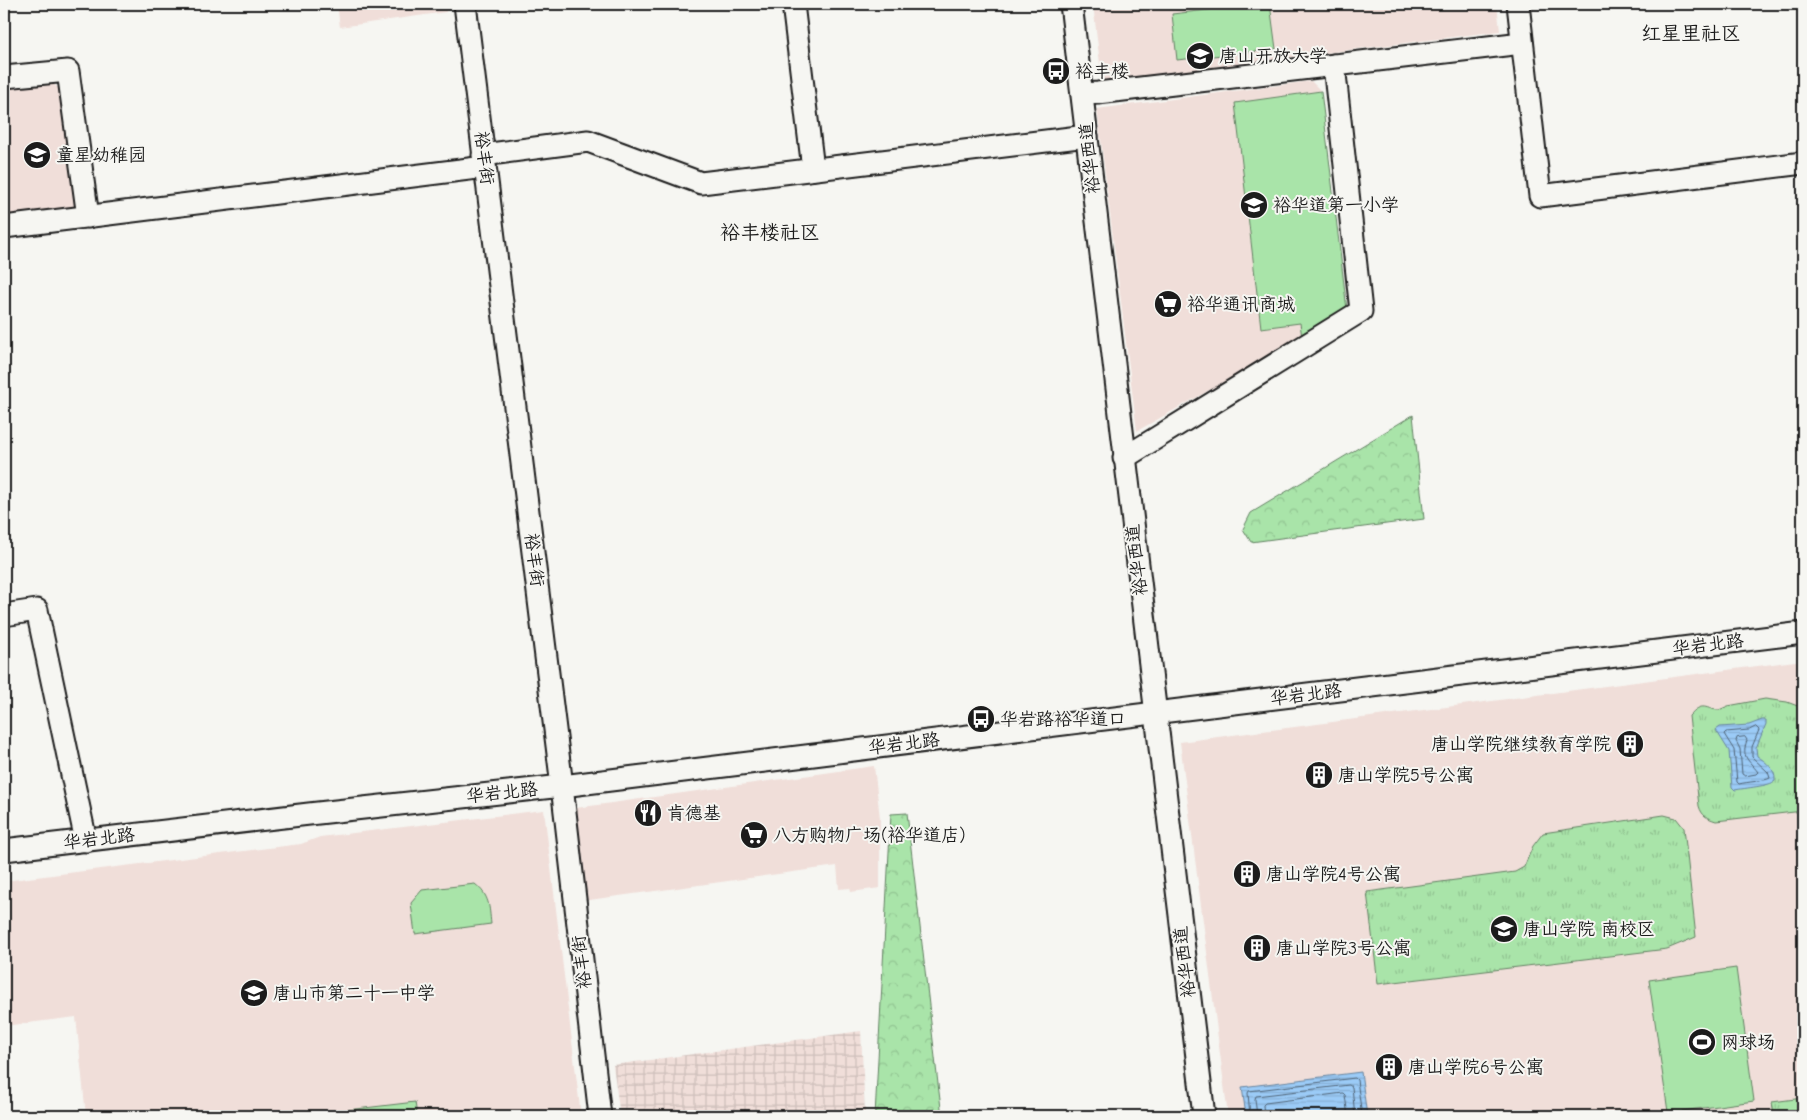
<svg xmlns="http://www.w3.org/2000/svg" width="1807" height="1120" font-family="'Comic Neue','LXGW WenKai TC',sans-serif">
	<defs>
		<pattern id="industrial-grid" width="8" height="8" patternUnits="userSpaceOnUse" patternTransform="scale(1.25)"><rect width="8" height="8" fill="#f0ded9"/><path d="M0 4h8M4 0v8" fill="none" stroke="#cdbeba"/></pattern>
		<pattern id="grass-tufts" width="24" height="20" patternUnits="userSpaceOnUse" patternTransform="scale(1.25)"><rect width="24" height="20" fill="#a9e4a9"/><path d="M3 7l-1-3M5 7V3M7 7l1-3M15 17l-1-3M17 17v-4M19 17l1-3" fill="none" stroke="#91c391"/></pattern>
		<pattern id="forest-crowns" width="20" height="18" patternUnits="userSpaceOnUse" patternTransform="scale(1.25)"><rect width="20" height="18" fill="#a9e4a9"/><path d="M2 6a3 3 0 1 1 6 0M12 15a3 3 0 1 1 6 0" fill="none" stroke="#91c391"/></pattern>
		<pattern id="water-rules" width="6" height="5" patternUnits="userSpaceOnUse" patternTransform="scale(1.25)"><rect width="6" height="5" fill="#9bcbf7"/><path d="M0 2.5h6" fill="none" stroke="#85aed3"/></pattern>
	</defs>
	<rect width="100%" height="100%" fill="#f6f6f2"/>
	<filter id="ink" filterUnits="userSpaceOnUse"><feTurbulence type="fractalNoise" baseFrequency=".02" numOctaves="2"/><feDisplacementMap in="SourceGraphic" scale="10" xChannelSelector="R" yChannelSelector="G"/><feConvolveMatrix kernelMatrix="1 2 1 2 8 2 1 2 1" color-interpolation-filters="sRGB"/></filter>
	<g filter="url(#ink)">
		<!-- built -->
		<g fill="#f0ded9">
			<polygon points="337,4 445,4 446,12 340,27"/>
			<polygon points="1093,4 1497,4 1500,31 1102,81"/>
			<polygon points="1311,81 1321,91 1347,310 1302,338 1137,431 1097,109"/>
			<polygon points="49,82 59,88 65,98 76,213 4,221 4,84"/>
			<polygon points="1803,660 1803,1116 1228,1116 1180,742"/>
			<polygon points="874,766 880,818 880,888 851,892 850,888 839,889 837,866 582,901 569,809"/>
			<polygon points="544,810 581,1116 86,1116 76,1017 4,1026 4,881 301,844 320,837"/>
		</g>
		<!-- industrial -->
		<polygon fill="url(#industrial-grid)" points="861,1031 865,1116 620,1116 613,1065"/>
		<!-- grass -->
		<g fill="url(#grass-tufts)" stroke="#628062">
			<path d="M1765 699 1787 702 1803 708V811L1716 821C1707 818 1702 816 1699 806L1689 716C1703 700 1706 710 1719 710L1728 706Z"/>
			<polygon points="1664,815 1676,818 1684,828 1696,937 1667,949 1378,984 1367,892 1515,872 1524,867 1533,846 1543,833"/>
			<polygon points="1803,1098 1803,1111 1774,1115 1772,1102"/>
		</g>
		<!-- forest -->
		<g fill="url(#forest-crowns)" stroke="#628062">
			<polygon points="1413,415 1424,519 1251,542 1243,529 1251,513"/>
			<polygon points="907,813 938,1084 942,1116 875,1116 891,814"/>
		</g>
		<!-- green -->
		<g fill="#a9e4a9" stroke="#628062">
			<polygon points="1260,4 1270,4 1276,49 1177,60 1172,14"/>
			<polygon points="1321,91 1347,310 1302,338 1300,323 1261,328 1235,103"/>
			<path d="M475 884C490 896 489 906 491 924L415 934 411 903 422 890Z"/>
			<polygon points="1736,968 1754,1101 1682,1111 1682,1116 1637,1116 1668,1112 1649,980"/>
			<polygon points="415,1102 417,1116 297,1116"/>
		</g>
		<!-- water -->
		<g fill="url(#water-rules)" stroke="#68859f">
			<path d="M1762 720H1766V724L1756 748 1757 756C1766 762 1776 769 1775 781 1770 786 1745 788 1735 790L1732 787 1729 751 1716 730 1720 727 1749 725Z"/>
			<polygon points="1361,1072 1367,1116 1246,1116 1242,1087"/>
		</g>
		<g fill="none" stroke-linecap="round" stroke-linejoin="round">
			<!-- shore -->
			<g stroke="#4f6274" stroke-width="1">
				<path d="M1756 727 1759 730 1752 747V757L1768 772 1770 778C1766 781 1746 782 1739 784L1737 782 1734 750 1724 734 1726 732 1749 730Z"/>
				<path d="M1745 737 1747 740C1741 758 1748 759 1758 772L1756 774 1745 776 1742 774 1740 749 1736 741 1737 738Z"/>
				<polyline points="1250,1116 1248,1093 1249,1091 1355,1078 1357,1080 1362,1116"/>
				<polyline points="1257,1116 1255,1099 1256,1096 1349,1085 1352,1087 1355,1116"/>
				<polyline points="1264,1116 1263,1105 1265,1103 1343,1093 1345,1095 1348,1116"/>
			</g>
			<defs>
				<g id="minor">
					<polyline points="465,4 562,786 600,1116"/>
					<polyline points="793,4 813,169"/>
					<polyline points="1071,4 1204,1116"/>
					<polyline points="1518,4 1540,196 1803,163"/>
					<polyline points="4,77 68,71 88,217"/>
					<polyline points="1082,94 1098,93 1522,43"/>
					<polyline points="483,155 588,141 701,183 1087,136"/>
					<polyline points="4,227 485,167"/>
					<polyline points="1124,458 1361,311 1334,65"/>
					<polyline points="4,615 37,610 86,841"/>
					<polyline points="4,850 309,814 562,786 1803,633"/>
				</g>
			</defs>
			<!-- minor casing -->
			<use href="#minor" stroke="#1c1c1c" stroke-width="25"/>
			<!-- minor -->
			<use href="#minor" stroke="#f6f6f2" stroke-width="21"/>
		</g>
	</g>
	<!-- icons -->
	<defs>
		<symbol id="university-disc" viewBox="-11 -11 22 22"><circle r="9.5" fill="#1c1c1c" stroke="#f6f6f2"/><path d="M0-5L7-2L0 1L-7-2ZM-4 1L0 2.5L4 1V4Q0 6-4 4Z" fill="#fff"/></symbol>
		<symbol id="bus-disc" viewBox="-11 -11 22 22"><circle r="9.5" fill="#1c1c1c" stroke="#f6f6f2"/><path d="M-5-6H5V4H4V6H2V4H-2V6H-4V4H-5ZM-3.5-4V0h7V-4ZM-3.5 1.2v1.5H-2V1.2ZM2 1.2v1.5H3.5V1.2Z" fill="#fff"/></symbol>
		<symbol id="school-disc" viewBox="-11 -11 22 22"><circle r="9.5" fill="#1c1c1c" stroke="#f6f6f2"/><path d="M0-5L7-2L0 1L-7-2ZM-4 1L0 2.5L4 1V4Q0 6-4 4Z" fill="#fff"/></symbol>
		<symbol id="supermarket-disc" viewBox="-11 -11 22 22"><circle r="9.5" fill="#1c1c1c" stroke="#f6f6f2"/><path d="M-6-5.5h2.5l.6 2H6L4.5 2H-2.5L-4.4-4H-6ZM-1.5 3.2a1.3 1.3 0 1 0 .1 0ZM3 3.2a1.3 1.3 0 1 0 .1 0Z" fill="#fff"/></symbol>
		<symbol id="building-disc" viewBox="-11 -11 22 22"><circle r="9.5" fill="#1c1c1c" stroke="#f6f6f2"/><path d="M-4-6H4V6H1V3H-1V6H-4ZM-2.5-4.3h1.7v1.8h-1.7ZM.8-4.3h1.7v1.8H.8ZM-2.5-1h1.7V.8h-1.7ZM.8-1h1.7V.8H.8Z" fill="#fff"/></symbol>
		<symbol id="restaurant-disc" viewBox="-11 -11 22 22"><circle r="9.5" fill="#1c1c1c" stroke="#f6f6f2"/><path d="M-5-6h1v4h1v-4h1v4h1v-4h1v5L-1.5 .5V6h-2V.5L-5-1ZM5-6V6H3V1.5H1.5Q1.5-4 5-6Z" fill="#fff"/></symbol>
		<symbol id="stadium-disc" viewBox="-11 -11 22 22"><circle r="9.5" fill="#1c1c1c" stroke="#f6f6f2"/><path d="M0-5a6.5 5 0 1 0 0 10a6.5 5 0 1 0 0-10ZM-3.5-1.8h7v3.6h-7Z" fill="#fff"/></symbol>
	</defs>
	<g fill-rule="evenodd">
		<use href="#university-disc" x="1184" y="40" width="32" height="32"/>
		<use href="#bus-disc" x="1040" y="55" width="32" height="32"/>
		<use href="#school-disc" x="21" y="139" width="32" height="32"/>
		<use href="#school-disc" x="1238" y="189" width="32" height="32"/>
		<use href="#supermarket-disc" x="1152" y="288" width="32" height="32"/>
		<use href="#bus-disc" x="965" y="703" width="32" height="32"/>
		<use href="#building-disc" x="1614" y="728" width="32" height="32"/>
		<use href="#building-disc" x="1303" y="759" width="32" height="32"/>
		<use href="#restaurant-disc" x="632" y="797" width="32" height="32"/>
		<use href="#supermarket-disc" x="738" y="819" width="32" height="32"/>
		<use href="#building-disc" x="1231" y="858" width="32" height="32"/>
		<use href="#university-disc" x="1488" y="913" width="32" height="32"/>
		<use href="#building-disc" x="1241" y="932" width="32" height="32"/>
		<use href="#school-disc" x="238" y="977" width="32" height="32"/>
		<use href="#stadium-disc" x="1686" y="1026" width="32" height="32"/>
		<use href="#building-disc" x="1373" y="1051" width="32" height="32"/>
	</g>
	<g text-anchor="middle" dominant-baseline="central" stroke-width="4" stroke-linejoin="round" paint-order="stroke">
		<!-- poi labels -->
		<g font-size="18" fill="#1c1c1c" stroke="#f6f6f2" text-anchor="start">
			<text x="1219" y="56">唐山开放大学</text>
			<text x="1075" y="71">裕丰楼</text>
			<text x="56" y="155">童星幼稚园</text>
			<text x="1273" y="205">裕华道第一小学</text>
			<text x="1187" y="304">裕华通讯商城</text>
			<text x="1000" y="719">华岩路裕华道口</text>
			<text x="1611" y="744" text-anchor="end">唐山学院继续教育学院</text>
			<text x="1338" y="775">唐山学院5号公寓</text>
			<text x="667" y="813">肯德基</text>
			<text x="773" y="835">八方购物广场(裕华道店)</text>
			<text x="1266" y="874">唐山学院4号公寓</text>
			<text x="1523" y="929">唐山学院 南校区</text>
			<text x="1276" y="948">唐山学院3号公寓</text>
			<text x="273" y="993">唐山市第二十一中学</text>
			<text x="1721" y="1042">网球场</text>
			<text x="1408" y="1067">唐山学院6号公寓</text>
		</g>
		<!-- street labels -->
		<g font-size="18" fill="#1c1c1c" stroke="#f6f6f2">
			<text transform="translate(484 158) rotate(83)">裕丰街</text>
			<text transform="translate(1090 158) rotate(-96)">裕华西道</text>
			<text transform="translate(534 560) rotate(83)">裕丰街</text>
			<text transform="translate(1137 560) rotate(-97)">裕华西道</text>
			<text transform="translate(1708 645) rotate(-7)">华岩北路</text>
			<text transform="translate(1306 695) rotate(-7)">华岩北路</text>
			<text transform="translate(904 744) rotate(-7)">华岩北路</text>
			<text transform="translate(502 793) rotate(-6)">华岩北路</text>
			<text transform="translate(99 839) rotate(-7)">华岩北路</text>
			<text transform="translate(582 962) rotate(-97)">裕丰街</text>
			<text transform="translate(1185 962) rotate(-97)">裕华西道</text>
		</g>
		<!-- quarter labels -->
		<g font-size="20" fill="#1c1c1c" stroke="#f6f6f2">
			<text x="1691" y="33">红星里社区</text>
			<text x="770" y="232">裕丰楼社区</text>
		</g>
	</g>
	<!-- margin -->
	<rect width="1807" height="1120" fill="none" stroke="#f6f6f2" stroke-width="20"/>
	<rect x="10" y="10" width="1787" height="1100" fill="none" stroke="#1c1c1c" stroke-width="2" filter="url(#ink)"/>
</svg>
